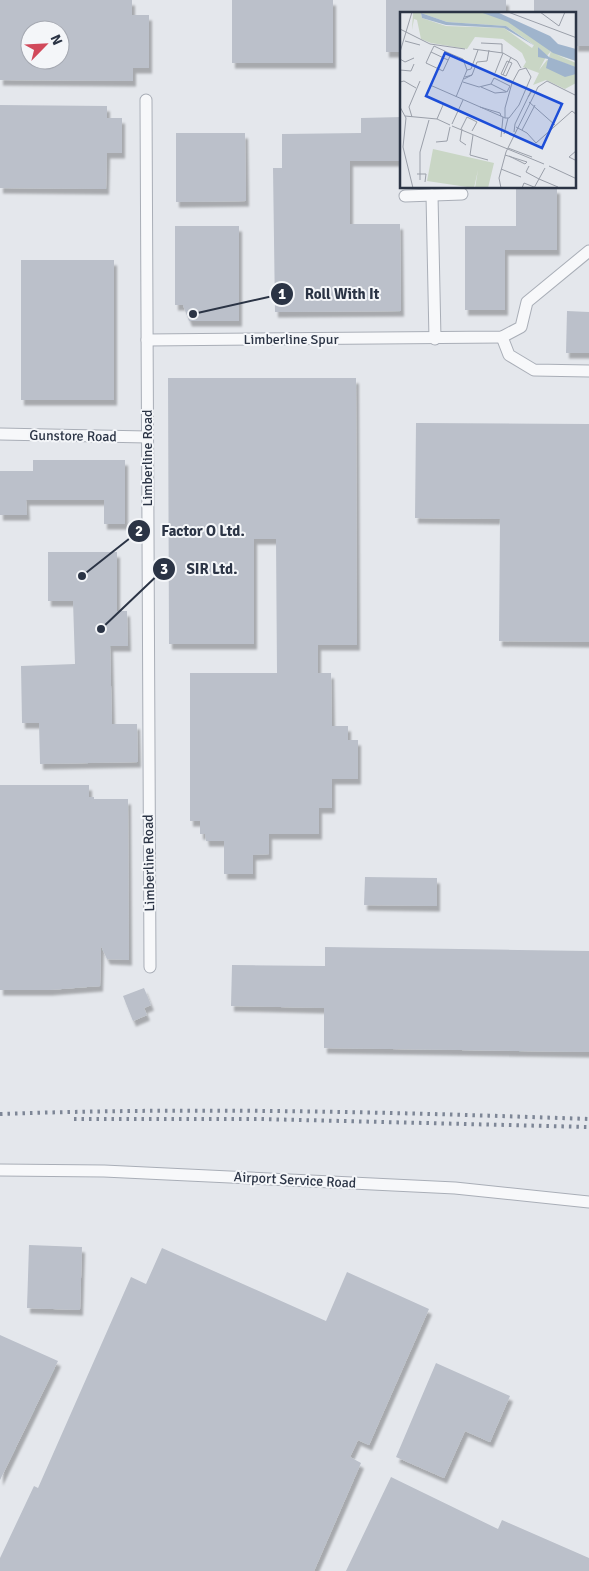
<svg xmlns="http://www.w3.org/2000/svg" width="589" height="1571" font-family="Signika,sans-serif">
	<defs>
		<filter id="shadow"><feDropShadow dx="3" dy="5.5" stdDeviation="1" flood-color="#0004"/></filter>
	</defs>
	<rect width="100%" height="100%" fill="#e4e7ec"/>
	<!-- building -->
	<g fill="#bbc0ca" fill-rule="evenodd" filter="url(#shadow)">
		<path d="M0 0H132V15H149V68H133V81L0 80ZM30 30H60V60H30Z"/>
		<rect x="232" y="0" width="101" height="63"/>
		<polygon points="386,0 506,0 506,14 402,14 402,52 386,52"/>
		<polygon points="534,0 589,0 589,46 575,46 575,14 534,14"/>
		<polygon points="0,105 107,106 107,118 122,118 122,153 107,153 106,189 0,188"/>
		<polygon points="402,117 402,161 350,161 350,224 400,224 401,311 275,312 273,168 282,168 282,134 361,133 361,118"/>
		<polygon points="176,133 245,133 246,201 176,202"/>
		<polygon points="516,188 557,188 557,250 505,250 505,310 465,310 465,226 516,226"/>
		<polygon points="175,226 239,226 239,321 189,321 183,305 175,305"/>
		<rect x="21" y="260" width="93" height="140"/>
		<polygon points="567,311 589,312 589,353 566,353"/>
		<polygon points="168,378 356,378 357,645 318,645 318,673 331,673 332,726 348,726 348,740 358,740 358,779 332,779 332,808 319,808 319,834 269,834 269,854 253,855 253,874 224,874 224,841 206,841 205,834 200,834 200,821 190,821 190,673 277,673 276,539 254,539 254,644 169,644"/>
		<polygon points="416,423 589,424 589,642 499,641 500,519 415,518"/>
		<polygon points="33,460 125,460 125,524 104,524 104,500 26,500 27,515 0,515 0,471 33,471"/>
		<polygon points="48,552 117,552 117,611 127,611 128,646 110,646 112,724 137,724 138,762 40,764 39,723 22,723 21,666 75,664 73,601 48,601"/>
		<polygon points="0,785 89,785 89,797 94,797 94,799 128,799 129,960 107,959 101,946 100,986 49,990 0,990"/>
		<polygon points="365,877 437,878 437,906 364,905"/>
		<polygon points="325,947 589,951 589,1052 324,1048 324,1008 231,1006 232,965 325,966"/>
		<polygon points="144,988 151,1005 144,1008 147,1015 133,1021 123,996"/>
		<polygon points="29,1245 82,1247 80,1310 27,1308"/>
		<polygon points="162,1248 326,1321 347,1272 429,1309 369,1445 358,1440 350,1457 361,1463 314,1571 0,1571 0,1558 34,1486 38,1488 131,1277 146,1284"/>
		<polygon points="0,1335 58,1361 0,1480"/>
		<polygon points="436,1363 510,1396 490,1442 465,1431 444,1478 396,1457"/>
		<polygon points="391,1477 498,1529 502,1520 589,1558 589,1571 346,1571"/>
	</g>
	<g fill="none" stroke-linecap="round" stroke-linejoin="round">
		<defs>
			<g id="minor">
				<polyline points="146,100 150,967"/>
				<polyline points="432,195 435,339"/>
				<polyline points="405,196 462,194"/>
				<polyline points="502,337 509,355 534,370 589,371"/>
				<polyline points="147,340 502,337 521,327 527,302 589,251"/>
				<polyline points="0,434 147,437"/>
				<polyline points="0,1170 104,1171 455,1188 589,1202"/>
			</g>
		</defs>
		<!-- minor casing -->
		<use href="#minor" stroke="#a9aeb7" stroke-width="13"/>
		<!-- minor -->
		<use href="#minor" stroke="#f7f8fa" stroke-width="11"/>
		<!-- rail -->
		<g stroke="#7d8696" stroke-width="4" stroke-dasharray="2.5 5" stroke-linecap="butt">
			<path d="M0 1114C196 1107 393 1112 589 1119"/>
			<polyline points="74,1119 260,1119 589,1127"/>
		</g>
	</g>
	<g text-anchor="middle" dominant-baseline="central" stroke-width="4" stroke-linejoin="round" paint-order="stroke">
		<!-- street labels -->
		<g font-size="14" fill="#2b3445" stroke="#f4f6f9">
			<text x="291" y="339">Limberline Spur</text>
			<text transform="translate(73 436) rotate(1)">Gunstore Road</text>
			<text transform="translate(147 458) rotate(-90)">Limberline Road</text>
			<text transform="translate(149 863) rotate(-91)">Limberline Road</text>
			<text transform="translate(295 1180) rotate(3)">Airport Service Road</text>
		</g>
	</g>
	<!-- overview -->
	<g transform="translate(400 12)">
		<rect width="176" height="176" fill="#e4e7ec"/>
		<path d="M13 0H85L109 9 176 49 157 43 176 51V55L161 50 149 45 151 39 147 44 138 35V43L146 45 139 58 147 48 176 62V71L165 77 146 68 133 73 139 61 123 55 126 50 122 41 103 27 75 25 67 37 31 31 21 27 17 8 14 7 12 18ZM21 1 47 10 106 14 134 33 132 36 104 16 46 14 22 6ZM33 137 94 151 88 176H75L78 158 74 176 27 169Z" fill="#c9d6c5" fill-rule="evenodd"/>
		<path d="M80 0H97L150 24 158 32 176 37V49L153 41 108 10ZM21 1 47 10 106 14 135 34 104 16 46 13 22 6ZM138 35 149 45 176 55V62L165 65 146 56 148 47 138 45Z" fill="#9fb4cc"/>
		<path fill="none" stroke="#9a9fa9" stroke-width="1" d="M108 0 177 26M140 0 159 14 165 0M0 17 30 32 65 37M5 29 20 33M81 31 102 32V41M73 37 103 41 117 49 121 56M0 40 12 0M31 40 34 34 51 42M0 47 5 50 14 46M48 48 31 40 26 51 43 59 51 42 63 47 67 58 56 85M107 49 112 51 106 64 101 62ZM0 58 11 59 14 52M67 58 71 57 78 38M95 61 103 41M72 63 77 50 87 49 89 38M103 63 111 45M64 67 72 63 65 65M0 70 4 69 16 76M63 70 79 75 91 72 107 80 110 74 94 66 91 72M30 73 103 105 105 106H109L119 93 131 65 126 56 119 58 112 71 105 96V106M81 75 95 81 106 80M129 90 155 113M0 95 6 106 3 135 13 176M80 95 100 101 101 104M5 104 37 107 50 113M12 105 9 95 20 69M37 107 43 93M52 112 63 88M52 114 144 152M116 115 127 121 136 131 172 99 177 103M61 117 67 105 77 110 72 119M62 117 60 129 66 133M122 118 135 93M114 120 115 112 131 79H132L128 85M104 122 108 106M73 123 70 143 88 148M101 125 103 105M36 130 47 129 50 115M108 136 132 145M177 138 169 145 177 149M105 143 127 150 125 152M109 144 125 152M129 154 126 160 139 167M149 154 177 167M101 157 121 165M17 162H26L25 170M139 167 158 175M20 168V140L29 108M101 176 99 166 106 140 138 75 147 69 177 84M122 176 124 171 134 175M134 176 145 156"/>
		<path fill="#1d4ed8" fill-opacity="0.15" stroke="#1d4ed8" stroke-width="2.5" d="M45 41 162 92 142 136 26 84Z"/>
		<rect width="176" height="176" fill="none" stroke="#2b3445" stroke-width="2.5"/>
	</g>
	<!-- callouts -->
	<path fill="none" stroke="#2b3445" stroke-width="2" d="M193 314L282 294M82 576L139 531M101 629L164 569"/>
	<g fill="#2b3445" stroke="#f4f6f9" stroke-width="2">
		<circle cx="193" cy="314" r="5"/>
		<circle cx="82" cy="576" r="5"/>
		<circle cx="101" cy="629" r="5"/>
		<circle cx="282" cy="294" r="12"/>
		<circle cx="139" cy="531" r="12"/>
		<circle cx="164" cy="569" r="12"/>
	</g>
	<g font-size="15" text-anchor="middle" font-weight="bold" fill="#fff">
		<text x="282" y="299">1</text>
		<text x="139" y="536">2</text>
		<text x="164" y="574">3</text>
	</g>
	<g font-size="15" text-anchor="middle" font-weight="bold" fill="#2b3445" stroke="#f4f6f9" stroke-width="4" stroke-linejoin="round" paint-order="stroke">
		<text x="342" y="299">Roll With It</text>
		<text x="203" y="536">Factor O Ltd.</text>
		<text x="212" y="574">SIR Ltd.</text>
	</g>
	<!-- north arrow -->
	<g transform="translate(45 45) rotate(66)"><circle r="24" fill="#f4f6f9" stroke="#a4a8b1"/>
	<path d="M0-4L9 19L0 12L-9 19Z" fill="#d1495b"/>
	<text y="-8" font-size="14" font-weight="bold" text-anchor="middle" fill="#2b3445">N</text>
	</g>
</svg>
